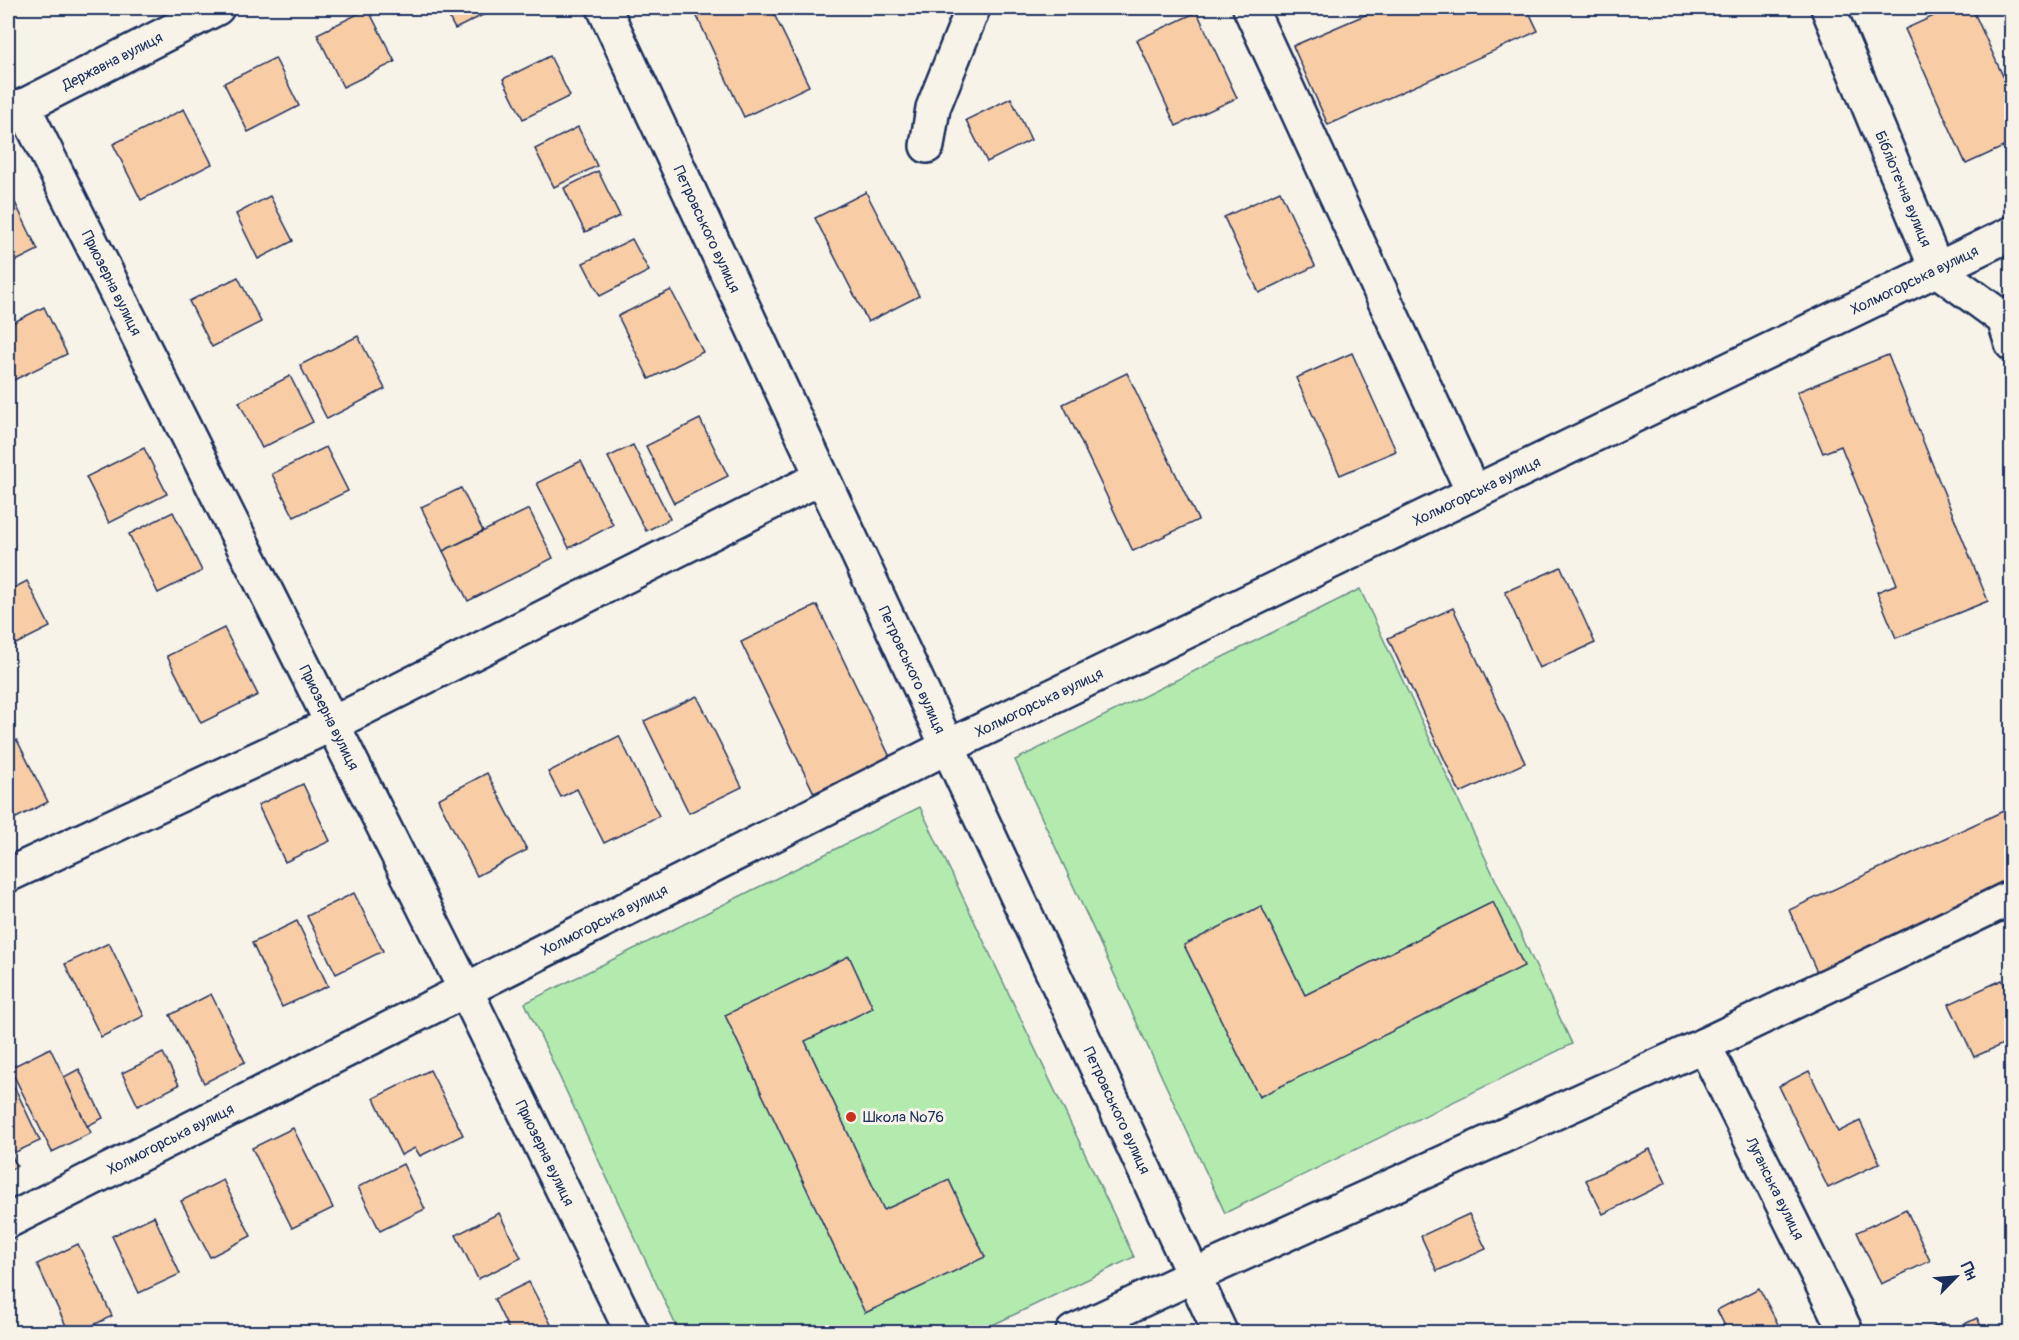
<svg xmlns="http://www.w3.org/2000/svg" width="2019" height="1340" font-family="Pangolin,sans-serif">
	<rect width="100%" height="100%" fill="#f7f3e8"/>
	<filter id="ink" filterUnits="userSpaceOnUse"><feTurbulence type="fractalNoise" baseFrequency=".0167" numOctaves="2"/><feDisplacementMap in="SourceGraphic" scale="12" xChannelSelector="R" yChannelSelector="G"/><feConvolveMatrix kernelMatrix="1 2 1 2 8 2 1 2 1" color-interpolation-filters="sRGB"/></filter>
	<g filter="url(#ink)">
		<!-- green -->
		<g fill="#b3ebae" stroke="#678d86" stroke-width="1.5">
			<polygon points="1360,589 1572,1044 1225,1213 1015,760"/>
			<polygon points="920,807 1134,1257 978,1332 679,1332 525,1003"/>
		</g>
		<!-- building -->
		<g fill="#f8cda6" stroke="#1b2f5e" stroke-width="1.5">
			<polygon points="444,8 497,8 455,29"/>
			<polygon points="693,8 771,8 809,86 744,117"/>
			<polygon points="1381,8 1527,8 1538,31 1328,125 1293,46"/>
			<polygon points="1951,8 1972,8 2012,96 2012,143 1966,164 1905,29"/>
			<polygon points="368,9 395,62 343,87 317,34"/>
			<polygon points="1197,12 1237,98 1176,126 1137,40"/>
			<polygon points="550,56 570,96 523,119 503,79"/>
			<polygon points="275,58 299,106 248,132 224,83"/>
			<polygon points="1011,98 1031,140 987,162 966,120"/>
			<polygon points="184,109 212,164 141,200 113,144"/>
			<polygon points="578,127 597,166 554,187 535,149"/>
			<polygon points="598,171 620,216 585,232 564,188"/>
			<polygon points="8,188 38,250 8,265"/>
			<polygon points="1280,191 1315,266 1259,293 1224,217"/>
			<polygon points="866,192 919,296 868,322 815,218"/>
			<polygon points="270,196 293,241 258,259 236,214"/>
			<polygon points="632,239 649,271 600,296 583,263"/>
			<polygon points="238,277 261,322 212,347 189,301"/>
			<polygon points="671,290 703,352 649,379 618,316"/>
			<polygon points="44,307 67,354 10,382 8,377 8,325"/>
			<polygon points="358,336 385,389 327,419 300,365"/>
			<polygon points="1352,353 1396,451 1340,475 1296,378"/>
			<polygon points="1888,355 1988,601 1896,638 1877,592 1897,584 1841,446 1823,453 1797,392"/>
			<polygon points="1127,373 1198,520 1133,551 1063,404"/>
			<polygon points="290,376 313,422 262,448 239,402"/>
			<polygon points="700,419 728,476 674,503 646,446"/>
			<polygon points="633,445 670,519 646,531 608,457"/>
			<polygon points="326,447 348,491 294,517 272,474"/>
			<polygon points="144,448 167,494 109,523 86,477"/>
			<polygon points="581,461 613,525 569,548 537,483"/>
			<polygon points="461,488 483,531 443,551 421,507"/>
			<polygon points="529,509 553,558 468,601 443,551"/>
			<polygon points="173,512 202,571 158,593 129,534"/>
			<polygon points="1561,567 1595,643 1539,668 1505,592"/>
			<polygon points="27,581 50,627 8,648 8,591"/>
			<polygon points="817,605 890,757 814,793 741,642"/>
			<polygon points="1453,608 1525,763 1460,793 1388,638"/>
			<polygon points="224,628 258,695 201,723 167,656"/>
			<polygon points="697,696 742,787 689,813 644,721"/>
			<polygon points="619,736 659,816 604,843 577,789 561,797 548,772"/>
			<polygon points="17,740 48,802 8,822 8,745"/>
			<polygon points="487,773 527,850 477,876 438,799"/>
			<polygon points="303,784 330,841 285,862 258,805"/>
			<polygon points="2012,807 2012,881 1817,972 1789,910"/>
			<polygon points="354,893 383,951 336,974 307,916"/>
			<polygon points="1493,902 1524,966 1259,1097 1184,945 1261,906 1305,995"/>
			<polygon points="297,921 328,986 282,1007 252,943"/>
			<polygon points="109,943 144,1016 101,1037 65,964"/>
			<polygon points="849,956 873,1008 805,1041 884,1210 949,1180 985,1257 865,1313 725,1015"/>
			<polygon points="2002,980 2012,1001 2012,1040 1974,1057 1949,1004"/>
			<polygon points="211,994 245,1062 204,1083 170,1015"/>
			<polygon points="50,1048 91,1133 52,1152 10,1068"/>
			<polygon points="163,1053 179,1085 138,1106 122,1073"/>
			<polygon points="79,1069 103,1118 87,1126 64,1077"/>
			<polygon points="430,1070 463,1135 420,1156 415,1148 401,1155 374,1098"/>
			<polygon points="1809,1071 1838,1132 1860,1121 1880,1163 1828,1188 1779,1086"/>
			<polygon points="15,1088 40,1141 11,1154 17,1166 8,1171 8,1092"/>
			<polygon points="293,1128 333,1208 292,1228 252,1148"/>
			<polygon points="1650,1149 1666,1183 1603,1214 1586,1180"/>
			<polygon points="403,1164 425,1209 380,1231 358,1187"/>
			<polygon points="223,1180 251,1236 210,1257 181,1201"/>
			<polygon points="1906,1209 1930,1261 1881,1284 1857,1232"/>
			<polygon points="499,1213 521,1258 478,1279 456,1235"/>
			<polygon points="1469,1214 1486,1249 1437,1271 1421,1236"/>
			<polygon points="154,1216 180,1274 139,1293 112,1236"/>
			<polygon points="78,1244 112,1316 79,1332 69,1332 37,1264"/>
			<polygon points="529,1282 555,1332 510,1332 494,1299"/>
			<polygon points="1759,1288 1781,1330 1777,1332 1728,1332 1717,1310"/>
			<polygon points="1977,1318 1984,1332 1922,1332 1943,1323 1948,1332"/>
		</g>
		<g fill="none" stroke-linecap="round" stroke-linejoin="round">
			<defs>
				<g id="minor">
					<polyline points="1250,8 1473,492"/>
					<path id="s1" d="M1828 8 1937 270 2004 319 2012 344"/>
					<path id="s2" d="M23 106 466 991 632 1332"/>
					<path id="s3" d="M8 114 217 8"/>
					<polyline points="927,146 933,108 973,8"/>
					<polyline points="8,875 332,724 822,477"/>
					<path id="s4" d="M1704 1045 1846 1332"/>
					<path id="s5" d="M8 1221 947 747 2012 233"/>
					<polyline points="1073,1332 1193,1276 1704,1045 2012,897"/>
				</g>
				<g id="major">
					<path id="s6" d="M604 8 1220 1332"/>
				</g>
			</defs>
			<!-- minor casing -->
			<use href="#minor" stroke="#1b2f5e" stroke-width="38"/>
			<!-- major casing -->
			<use href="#major" stroke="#1b2f5e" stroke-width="38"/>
			<!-- minor -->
			<use href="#minor" stroke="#f7f3e8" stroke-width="33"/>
			<!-- major -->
			<use href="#major" stroke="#f7f3e8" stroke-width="33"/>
		</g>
	</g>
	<!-- markers -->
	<circle fill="#c8321e" stroke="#f7f3e8" stroke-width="2" cx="851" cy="1117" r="6"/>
	<g text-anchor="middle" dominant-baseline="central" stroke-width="6" stroke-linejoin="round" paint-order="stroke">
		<!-- street labels -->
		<g font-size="15" fill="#1b2f5e" stroke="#f7f3e8">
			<text stroke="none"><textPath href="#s3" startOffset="117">Державна вулиця</textPath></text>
			<text stroke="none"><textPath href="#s1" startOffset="196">Бібліотечна вулиця</textPath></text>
			<text stroke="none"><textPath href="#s6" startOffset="244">Петровського вулиця</textPath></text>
			<text stroke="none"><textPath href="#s5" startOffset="2126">Холмогорська вулиця</textPath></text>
			<text stroke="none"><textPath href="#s2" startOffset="198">Приозерна вулиця</textPath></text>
			<text stroke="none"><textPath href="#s5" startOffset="1640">Холмогорська вулиця</textPath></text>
			<text stroke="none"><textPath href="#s6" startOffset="730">Петровського вулиця</textPath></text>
			<text stroke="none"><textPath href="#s5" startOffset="1154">Холмогорська вулиця</textPath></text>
			<text stroke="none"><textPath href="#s2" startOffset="684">Приозерна вулиця</textPath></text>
			<text stroke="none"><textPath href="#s5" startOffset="668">Холмогорська вулиця</textPath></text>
			<text stroke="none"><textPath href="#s6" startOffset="1216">Петровського вулиця</textPath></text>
			<text stroke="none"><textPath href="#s5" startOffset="182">Холмогорська вулиця</textPath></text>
			<text stroke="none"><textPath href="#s2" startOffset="1170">Приозерна вулиця</textPath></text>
			<text stroke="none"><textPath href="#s4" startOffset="160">Луганська вулиця</textPath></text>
		</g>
		<!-- poi labels -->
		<g font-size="15" fill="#1b2f5e" stroke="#f7f3e8" text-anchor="start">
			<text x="863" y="1117">Школа №76</text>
		</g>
	</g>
	<!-- margin -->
	<rect width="2019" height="1340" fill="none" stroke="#f7f3e8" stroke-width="30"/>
	<rect x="15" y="15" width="1989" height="1310" fill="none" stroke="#1b2f5e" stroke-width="2" filter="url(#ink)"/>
	<!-- north arrow -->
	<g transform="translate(1956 1277) rotate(65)" stroke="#f7f3e8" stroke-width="4.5" paint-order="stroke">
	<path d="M0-4.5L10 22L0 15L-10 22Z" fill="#1b2f5e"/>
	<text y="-9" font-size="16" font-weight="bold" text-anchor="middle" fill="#1b2f5e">Пн</text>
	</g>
</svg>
